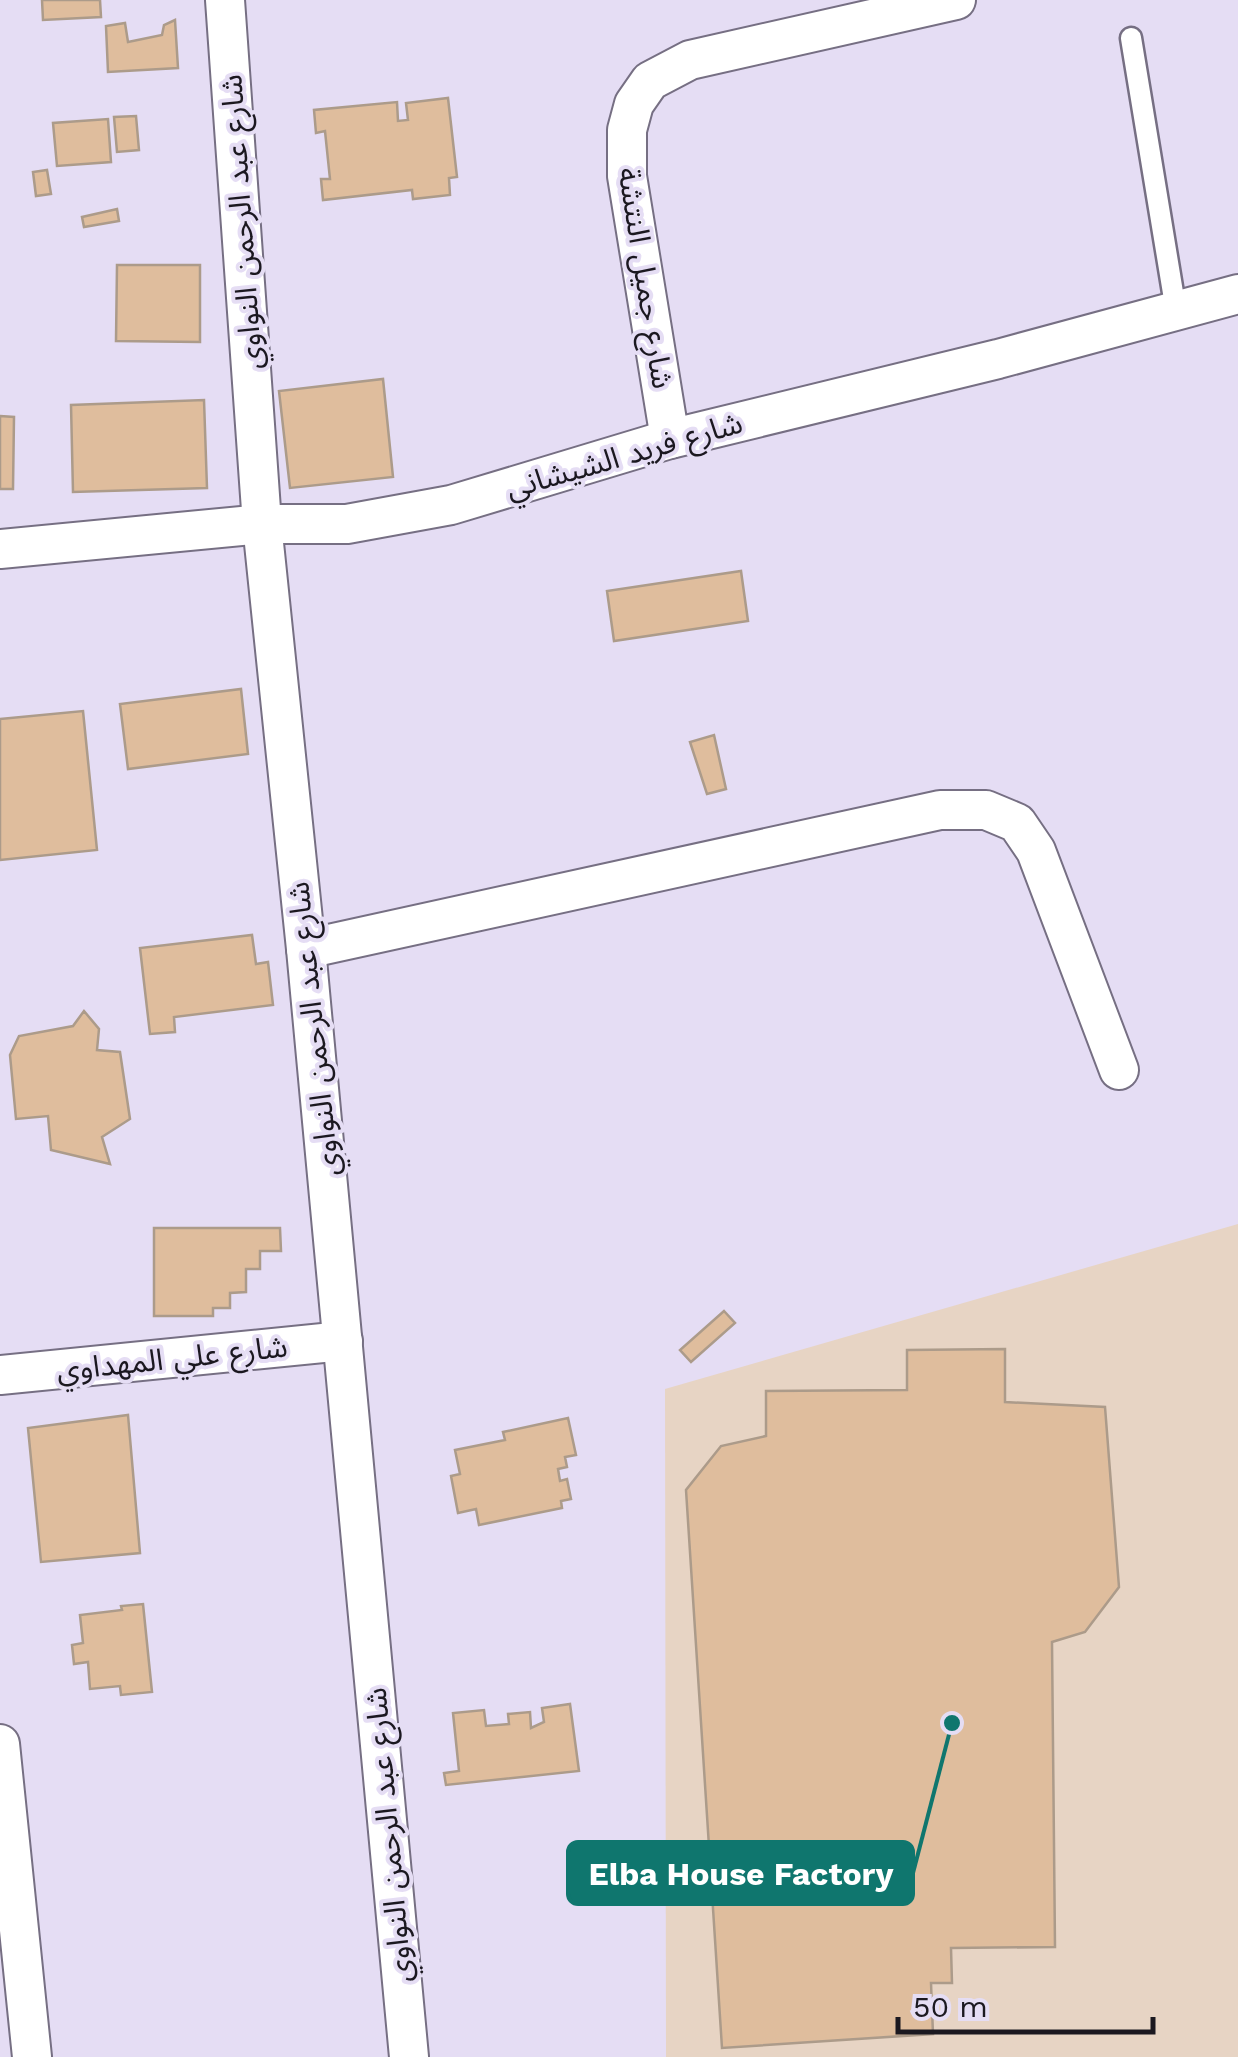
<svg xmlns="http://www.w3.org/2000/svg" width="1238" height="2057" font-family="'Work Sans','Noto Sans Arabic',sans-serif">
	<rect width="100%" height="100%" fill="#e5ddf4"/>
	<!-- industrial -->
	<polygon fill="#e7d4c4" points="1238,1224 1238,2057 666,2057 665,1389"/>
	<!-- building -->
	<g fill="#dfbd9d" stroke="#ac9b8a" stroke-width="2.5">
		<polygon points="42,0 100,0 101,17 43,20"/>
		<polygon points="175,20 178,68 108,72 106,26 125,23 128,42 162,35 164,25"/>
		<polygon points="448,98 457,177 449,178 450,195 413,199 412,190 323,200 321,179 330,179 325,131 316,133 314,110 397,102 398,121 408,120 406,103"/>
		<polygon points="136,116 139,150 117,152 114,117"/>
		<polygon points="108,119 111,162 57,166 53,123"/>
		<polygon points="47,170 51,194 36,196 33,172"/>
		<polygon points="117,209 119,221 84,227 82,217"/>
		<polygon points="117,265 200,265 200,342 116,341"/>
		<polygon points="383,379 393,477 290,488 279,391"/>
		<polygon points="204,400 207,488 73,492 71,405"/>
		<polygon points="0,416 14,417 13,489 0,489"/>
		<polygon points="741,571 748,621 614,641 607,591"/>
		<polygon points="241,689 248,754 128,769 120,704"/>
		<polygon points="83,711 97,850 0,860 0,719"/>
		<polygon points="714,735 726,789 707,794 690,742"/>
		<polygon points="252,935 256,964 268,962 273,1005 174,1017 175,1032 150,1034 140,948"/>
		<polygon points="84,1011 99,1029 97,1050 120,1052 130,1119 102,1137 110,1164 51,1150 48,1116 16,1119 10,1055 19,1036 73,1026"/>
		<polygon points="154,1228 280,1228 281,1251 260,1251 260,1269 246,1269 246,1292 230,1293 230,1308 213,1308 213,1316 154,1316"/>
		<polygon points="724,1311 735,1323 691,1362 680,1350"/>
		<polygon points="1005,1349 1005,1402 1105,1407 1119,1587 1085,1632 1052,1642 1055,1947 951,1948 952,1983 931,1983 933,2034 722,2048 686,1490 721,1446 766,1436 766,1391 907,1390 907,1350"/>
		<polygon points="128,1415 140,1553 41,1562 28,1428"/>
		<polygon points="568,1418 576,1455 565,1457 567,1467 558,1469 560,1481 567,1479 571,1499 561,1501 562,1508 479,1525 476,1509 458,1513 451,1476 460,1474 455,1450 505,1440 503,1432"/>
		<polygon points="143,1604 152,1692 121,1695 120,1686 90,1689 88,1662 74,1664 72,1645 83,1643 80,1615 122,1610 121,1606"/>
		<polygon points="570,1704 579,1771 446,1785 444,1773 459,1771 453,1713 484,1710 486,1726 509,1724 508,1714 530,1712 531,1728 544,1722 542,1708"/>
	</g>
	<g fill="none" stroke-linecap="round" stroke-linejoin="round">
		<defs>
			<polyline id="lane" points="1131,38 1176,311"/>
			<g id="street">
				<polyline points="225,0 262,524 306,949 409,2057"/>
				<polyline points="670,439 627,176 627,130 634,104 650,81 690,60 956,0"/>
				<polyline points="0,549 262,524 347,524 451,505 670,439 998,359 1238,294"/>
				<polyline points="306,949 940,810 986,810 1017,823 1036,851 1119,1070"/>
				<polyline points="0,1375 343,1341"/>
				<polyline points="0,1744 32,2057"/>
			</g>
		</defs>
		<!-- lane casing -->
		<use href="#lane" stroke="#766f83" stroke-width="25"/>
		<!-- street casing -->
		<use href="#street" stroke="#766f83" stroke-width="42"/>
		<!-- lane -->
		<use href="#lane" stroke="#fff" stroke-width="20"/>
		<!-- street -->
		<use href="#street" stroke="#fff" stroke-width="38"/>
	</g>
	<g text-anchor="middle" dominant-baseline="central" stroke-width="8" stroke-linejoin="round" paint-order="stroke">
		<!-- street labels -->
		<g font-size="30" fill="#1b1820" stroke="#e5ddf4">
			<text transform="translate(241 222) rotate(-94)">شارع عبد الرحمن النواوي</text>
			<text transform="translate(646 278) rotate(81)">شارع جميل النتشة</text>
			<text transform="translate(624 455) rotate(-16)">شارع فريد الشيشاني</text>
			<text transform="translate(313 1029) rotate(-96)">شارع عبد الرحمن النواوي</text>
			<text transform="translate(172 1358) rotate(-6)">شارع علي المهداوي</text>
			<text transform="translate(388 1835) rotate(-95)">شارع عبد الرحمن النواوي</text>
		</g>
	</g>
	<!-- callouts -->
	<path fill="none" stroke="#0f766e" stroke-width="4" d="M952 1723L913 1873"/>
	<circle fill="#0f766e" stroke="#e5ddf4" stroke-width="4" cx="952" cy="1723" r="10"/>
	<rect fill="#0f766e" stroke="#0f766e" stroke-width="4" x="568" y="1842" width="345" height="62" rx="10"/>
	<g font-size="32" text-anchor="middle" font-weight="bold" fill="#fff">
		<text x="741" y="1885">Elba House Factory</text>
	</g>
	<!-- scale -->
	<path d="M898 2017v15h255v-15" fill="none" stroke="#1b1820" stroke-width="5"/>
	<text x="913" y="2017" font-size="30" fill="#1b1820" stroke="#e5ddf4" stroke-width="8" paint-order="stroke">50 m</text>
</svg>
